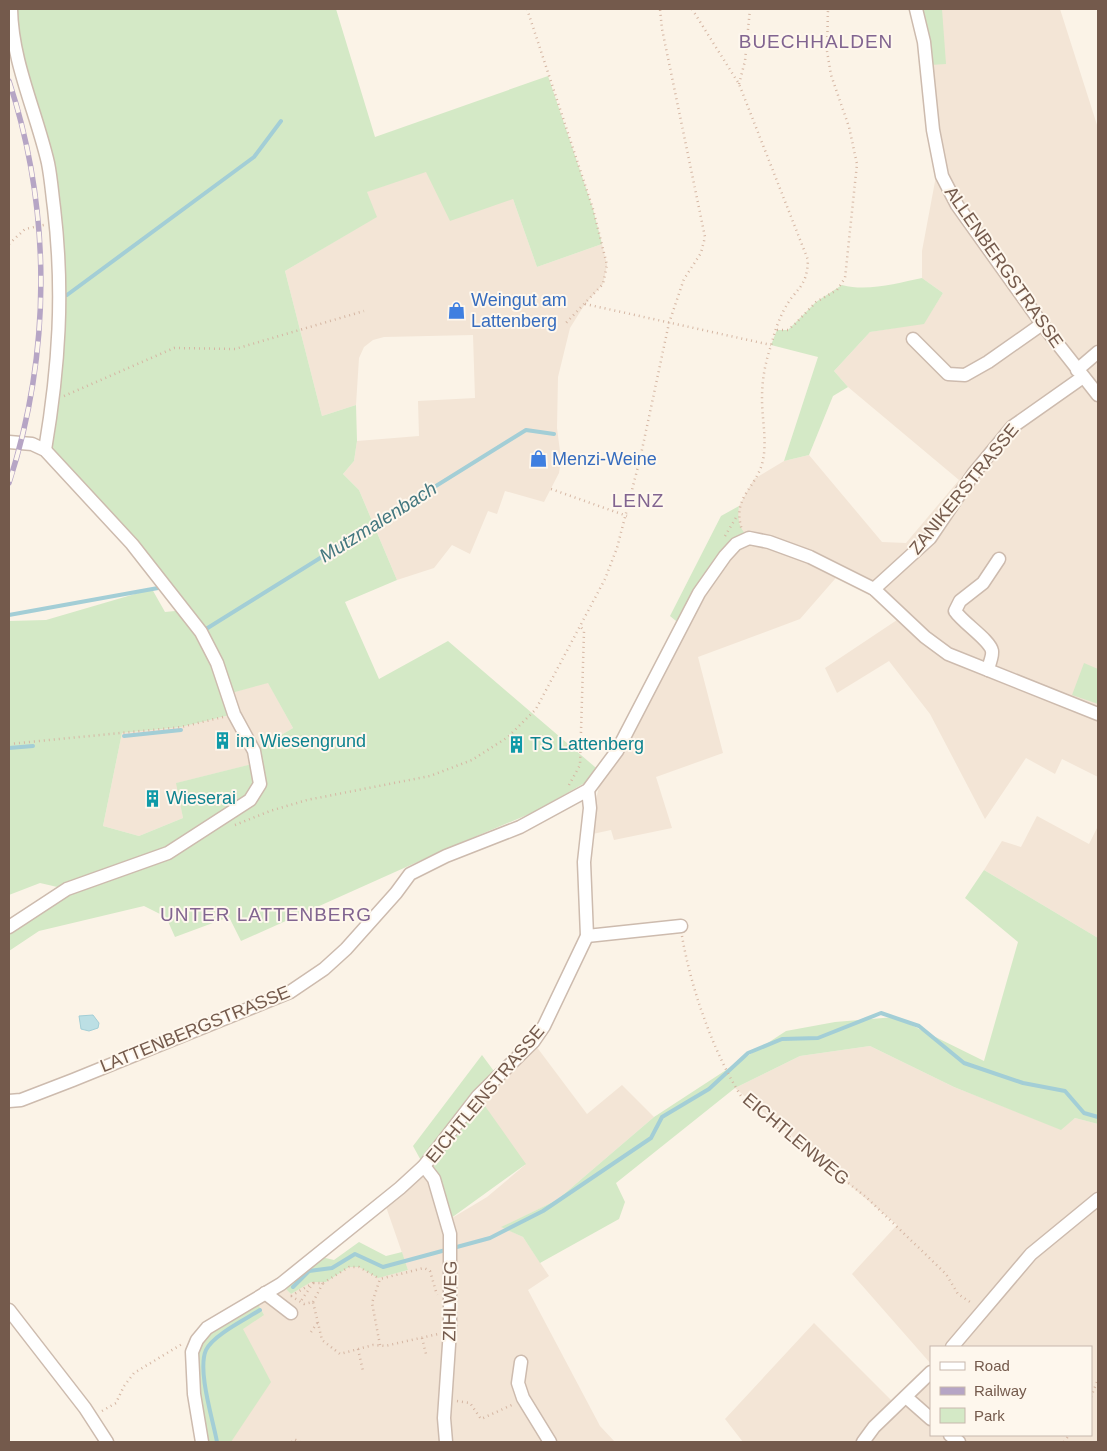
<svg xmlns="http://www.w3.org/2000/svg" width="1107" height="1451" font-family="Arial,sans-serif">
	<rect width="100%" height="100%" fill="#fbf3e7"/>
	<!-- residential -->
	<g fill="#f3e5d6">
		<polygon points="916,9 1060,9 1098,128 1098,777 1062,759 1055,774 1026,758 985,819 930,714 889,661 837,693 825,668 903,616 841,572 800,619 698,657 723,753 656,777 672,828 614,840 611,830 588,835 602,773 681,625 742,532 737,516 739,506 754,479 784,461 809,455 882,542 906,543 959,480 848,387 834,371 870,332 924,323 943,293 922,278 922,251 939,160"/>
		<polygon points="426,171 513,199 537,267 602,244 607,265 603,284 585,304 570,328 558,377 557,428 561,459 559,473 544,502 505,491 497,514 488,511 470,554 452,545 434,568 397,580 359,490 343,474 354,461 357,441 419,436 418,401 475,398 473,335 384,337 373,340 364,347 359,358 356,405 322,416 285,271 376,217 366,192"/>
		<polygon points="268,682 293,728 254,751 257,763 177,783 183,818 139,836 103,826 122,733 181,727 234,714 228,694"/>
		<polygon points="1037,816 1089,844 1098,826 1098,938 984,870 1002,841 1021,847"/>
		<polygon points="533,1042 587,1114 622,1085 654,1117 557,1200 502,1227 523,1237 549,1276 528,1290 600,1426 615,1442 228,1442 233,1335 263,1315 255,1299 281,1284 291,1294 311,1281 326,1282 349,1267 359,1267 379,1277 408,1270 384,1201 424,1166 447,1221 487,1197 525,1165 478,1096"/>
		<polygon points="870,1046 954,1087 1060,1129 1075,1118 1098,1124 1098,1442 743,1442 725,1419 814,1323 897,1406 931,1372 931,1435 1091,1435 1091,1347 931,1347 931,1364 852,1274 897,1225 735,1088 800,1056"/>
	</g>
	<!-- green -->
	<g fill="#d4e9c6" fill-rule="evenodd">
		<path d="M11 9H336L375 137 548 76 593 209 602 244 537 267 513 199 450 221 426 172 367 192 377 217 285 271 322 416 356 405 357 441 354 461 343 474 359 490 397 580 345 602 379 679 448 641 602 773 534 812 453 846 241 941 229 917 175 937 166 917 144 906 39 931 9 951V927L66 889 40 883 9 895V621L46 620 152 589 165 612 185 610 45 450 59 338 48 164ZM268 683 293 728 254 751 256 763 176 783 183 818 139 836 103 826 122 733 181 727 234 714 228 694Z"/>
		<polygon points="916,9 942,9 946,64 930,65"/>
		<path d="M922 278 943 293 924 324 870 332 834 371 848 387 833 396 809 455 784 461 818 357 771 345 777 330H788L816 302 842 285C868 292 897 283 922 278Z"/>
		<path d="M739 506C737 519 739 529 749 538L736 544 681 625 670 616 721 516Z"/>
		<polygon points="1084,663 1098,669 1098,704 1072,695"/>
		<polygon points="984,870 1098,938 1098,1124 1075,1118 1061,1130 954,1087 870,1046 800,1056 735,1088 616,1183 625,1202 619,1219 540,1263 523,1237 501,1227 557,1200 654,1117 786,1031 835,1022 895,1017 984,1061 1018,942 965,898"/>
		<polygon points="482,1055 499,1078 478,1096 526,1164 447,1221 424,1166 413,1146"/>
		<polygon points="359,1242 386,1256 402,1252 408,1270 378,1278 359,1267 349,1267 326,1282 311,1282 291,1294 281,1284 317,1256 334,1260"/>
		<polygon points="255,1299 264,1315 243,1329 271,1382 231,1442 202,1442 197,1340"/>
	</g>
	<!-- water -->
	<polygon fill="#bcdfe4" stroke="#a3ced6" points="93,1015 99,1023 98,1028 89,1031 81,1029 79,1016"/>
	<g fill="none" stroke-linecap="round" stroke-linejoin="round">
		<!-- stream -->
		<g stroke="#a3ced6" stroke-width="4">
			<polyline points="67,295 254,157 281,121"/>
			<polyline points="9,615 158,588"/>
			<polyline points="206,629 526,430 554,434"/>
			<polyline points="124,736 181,730"/>
			<polyline points="9,748 33,746"/>
			<polyline points="293,1287 309,1271 332,1268 355,1254 383,1267 490,1238 543,1211 651,1138 662,1117 709,1089 748,1053 782,1039 818,1038 881,1013 919,1026 964,1063 1023,1083 1065,1091 1084,1113 1098,1117"/>
			<path d="M217 1442C213 1420 197 1370 206 1350 213 1335 246 1319 260 1310"/>
		</g>
		<defs>
			<g id="minor">
				<path d="M11 9C12 62 36 111 48 163 51 178 52 193 54 208 64 292 59 367 45 450"/>
				<polyline points="916,9 924,42 933,130 942,176 957,205 1042,324 1098,395"/>
				<polyline points="913,339 948,374 965,375 988,362 1042,324"/>
				<polyline points="1077,370 1098,352"/>
				<polyline points="9,442 32,444 45,450 132,544 201,632 217,663 234,714 254,751 260,784 250,800 168,853 67,889 9,927"/>
				<polyline points="874,589 930,538 974,473 1012,427 1083,377"/>
				<path d="M988 670C989 664 993 656 992 651 990 640 963 623 955 611L960 601 983 583 999 559"/>
				<polyline points="587,936 681,926"/>
				<polyline points="9,1101 21,1100 73,1080 290,992 324,969 346,949 396,893 410,874 446,856 520,827 588,790 617,751 699,593 725,556 736,544 749,538 769,542 810,557 874,589 925,637 948,654 1098,714"/>
				<polyline points="424,1166 434,1179 450,1234 450,1330 444,1418 446,1442"/>
				<polyline points="265,1293 291,1313"/>
				<polyline points="9,1310 85,1408 107,1442"/>
				<polyline points="952,1347 1031,1254 1098,1199"/>
				<polyline points="521,1362 518,1383 523,1398 550,1442"/>
				<polyline points="906,1397 931,1419"/>
				<polyline points="950,1435 959,1442"/>
				<polyline points="202,1442 194,1394 192,1352 197,1340 207,1328 281,1284 400,1188 424,1166 478,1096 533,1042 544,1026 587,936 584,862 590,808 588,790"/>
				<polyline points="863,1442 874,1427 931,1372"/>
			</g>
		</defs>
		<!-- minor casing -->
		<use href="#minor" stroke="#cdbbae" stroke-width="15"/>
		<!-- path -->
		<g stroke="#d5b6a3" stroke-width="2.5" stroke-dasharray="1 4" stroke-linecap="butt">
			<polyline points="527,9 593,209 607,265 603,284 565,324"/>
			<path d="M692 9 739 84 808 260C807 289 795 288 784 310 778 321 774 334 771 346 765 363 762 380 762 399 762 419 767 440 763 460 757 489 731 496 742 530"/>
			<polyline points="739,84 745,61 750,9"/>
			<polyline points="9,244 25,229 44,225"/>
			<polyline points="585,304 771,345"/>
			<polyline points="777,330 788,330 795,324 816,302 837,290 845,278 857,164 849,127 831,75 827,51 828,9"/>
			<polyline points="64,396 174,348 235,349 364,311"/>
			<polyline points="551,489 627,516"/>
			<polyline points="725,536 737,516"/>
			<polyline points="9,744 181,727 223,717"/>
			<polyline points="569,785 580,765 584,631 580,626"/>
			<polyline points="235,825 270,811 307,800 430,776 472,760 508,737 536,709 605,579 617,548 640,459 669,323 684,279 701,253 705,237 662,29 660,9"/>
			<path d="M682 936C691 989 715 1058 745 1102L866 1197 946 1274 958 1294 973 1304"/>
			<polyline points="323,1283 349,1267 359,1267 380,1279"/>
			<polyline points="291,1296 304,1304 313,1302 322,1340 340,1354 373,1345 385,1346 438,1334"/>
			<polyline points="291,1296 313,1283 301,1301"/>
			<polyline points="313,1302 323,1283 313,1283"/>
			<polyline points="311,1332 318,1322"/>
			<polyline points="422,1338 426,1354"/>
			<polyline points="380,1345 372,1303 380,1279 424,1268 430,1271 437,1295"/>
			<polyline points="358,1349 363,1371"/>
			<polyline points="1091,1397 1098,1379"/>
			<polyline points="457,1401 470,1403 481,1419 514,1404"/>
			<polyline points="102,1411 116,1403 124,1386 134,1373 182,1344"/>
			<polyline points="292,1442 294,1439 300,1442"/>
			<polyline points="1064,1442 1069,1435"/>
		</g>
		<!-- minor -->
		<use href="#minor" stroke="#fff" stroke-width="12"/>
		<defs>
			<path id="rail" d="M9 81C52 212 51 353 9 483"/>
		</defs>
		<!-- rail casing -->
		<use href="#rail" stroke="#b6a5c5" stroke-width="5.5"/>
		<!-- rail -->
		<use href="#rail" stroke="#fef7ed" stroke-width="4" stroke-dasharray="11" stroke-linecap="butt"/>
	</g>
	<!-- icons -->
	<defs>
		<symbol id="shop-bare" viewBox="-9 -9 18 18"><path d="M-5-2.5h2.3a2.7 3.5 0 0 1 5.4 0H5L5.5 6h-11ZM-1.5-2.5h3a1.5 2.3 0 0 0-3 0Z" fill="#3f7fe0" stroke="#fef7ed" stroke-width="2.5" paint-order="stroke"/></symbol>
		<symbol id="building-bare" viewBox="-9 -9 18 18"><path d="M-4-6H4V6H1V3H-1V6H-4ZM-2.5-4.3h1.7v1.8h-1.7ZM.8-4.3h1.7v1.8H.8ZM-2.5-1h1.7V.8h-1.7ZM.8-1h1.7V.8H.8Z" fill="#0f9aa8" stroke="#fef7ed" stroke-width="2.5" paint-order="stroke"/></symbol>
	</defs>
	<g fill-rule="evenodd">
		<use href="#shop-bare" x="444" y="298" width="25" height="25"/>
		<use href="#shop-bare" x="526" y="446" width="25" height="25"/>
		<use href="#building-bare" x="210" y="728" width="25" height="25"/>
		<use href="#building-bare" x="504" y="732" width="25" height="25"/>
		<use href="#building-bare" x="140" y="786" width="25" height="25"/>
	</g>
	<g text-anchor="middle" dominant-baseline="central" stroke-width="4" stroke-linejoin="round" paint-order="stroke">
		<!-- street labels -->
		<g font-size="18" fill="#745a4c" stroke="#fef7ed">
			<text transform="translate(1004 267) rotate(55)">ALLENBERGSTRASSE</text>
			<text transform="translate(964 489) rotate(-51)">ZANIKERSTRASSE</text>
			<text transform="translate(195 1029) rotate(-22)">LATTENBERGSTRASSE</text>
			<text transform="translate(485 1094) rotate(-50)">EICHTLENSTRASSE</text>
			<text transform="translate(796 1139) rotate(40)">EICHTLENWEG</text>
			<text transform="translate(450 1301) rotate(-89)">ZIHLWEG</text>
		</g>
		<!-- shop labels -->
		<g font-size="18" fill="#366cbe" stroke="#fef7ed" text-anchor="start">
			<text x="471" y="300">Weingut am<tspan x="471" dy="21">Lattenberg</tspan></text>
			<text x="552" y="459">Menzi-Weine</text>
		</g>
		<!-- culture labels -->
		<g font-size="18" fill="#0d838f" stroke="#fef7ed" text-anchor="start">
			<text x="236" y="741">im Wiesengrund</text>
			<text x="530" y="744">TS Lattenberg</text>
			<text x="166" y="798">Wieserai</text>
		</g>
		<!-- neighbourhood labels -->
		<g font-size="19" letter-spacing="1" fill="#816490" stroke="#fef7ed">
			<text x="816" y="41">BUECHHALDEN</text>
			<text x="638" y="500">LENZ</text>
			<text x="266" y="914">UNTER LATTENBERG</text>
		</g>
		<!-- water labels -->
		<g font-size="19" font-style="italic" fill="#43777f" stroke="#fef7ed">
			<text transform="translate(378 522) rotate(-32)">Mutzmalenbach</text>
		</g>
	</g>
	<!-- border -->
	<rect width="1107" height="1451" fill="none" stroke="#745a4c" stroke-width="20"/>
	<!-- legend -->
	<rect x="930" y="1346" width="162" height="90" fill="#fef7ed" stroke="#c7b8ad"/>
	<rect x="940" y="1362" width="25" height="8" fill="#ffffff" stroke="#c7b8ad"/>
	<text x="974" y="1371" font-size="15" fill="#745a4c">Road</text>
	<rect x="940" y="1387" width="25" height="8" fill="#b6a5c5" stroke="#c7b8ad"/>
	<text x="974" y="1396" font-size="15" fill="#745a4c">Railway</text>
	<rect x="940" y="1408" width="25" height="15" fill="#d4e9c6" stroke="#c7b8ad"/>
	<text x="974" y="1421" font-size="15" fill="#745a4c">Park</text>
</svg>
